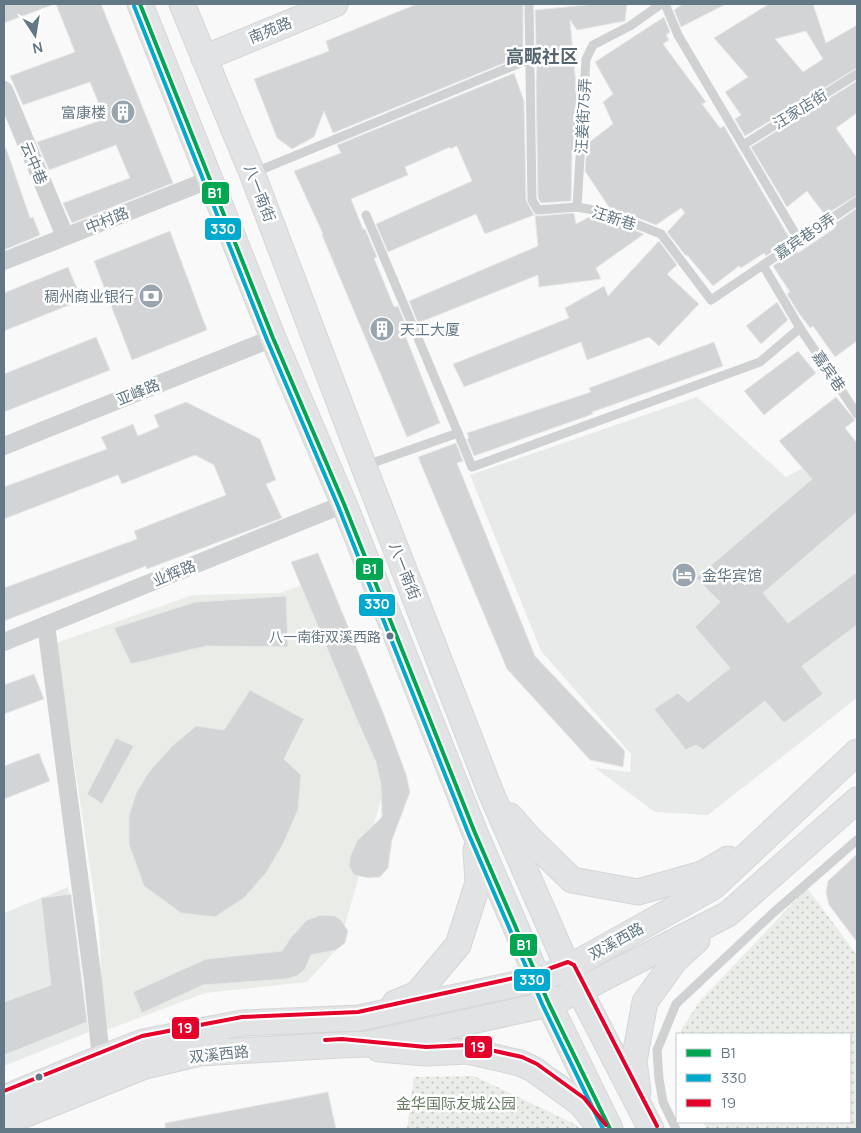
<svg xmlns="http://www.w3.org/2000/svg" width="861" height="1133" font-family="Manrope,'Noto Sans SC',sans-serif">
	<defs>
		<pattern id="grass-dots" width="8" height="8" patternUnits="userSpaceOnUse" patternTransform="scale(1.25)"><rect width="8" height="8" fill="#e9ece7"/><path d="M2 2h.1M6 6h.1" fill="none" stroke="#c0c4c1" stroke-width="1.8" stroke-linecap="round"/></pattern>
	</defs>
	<rect width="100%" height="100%" fill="#f9f9f9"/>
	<!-- built -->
	<g fill="#e8eaea">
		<polygon points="697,397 786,477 823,457 857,499 857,698 708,815 655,812 595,768 630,772 631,754 541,651 470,475"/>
		<polygon points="68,887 89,1032 4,1066 4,913"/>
	</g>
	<!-- grass -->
	<g fill="url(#grass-dots)">
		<polygon points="807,888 857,955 857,1129 707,1129 703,1122 850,1122 850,1034 681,1034 681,1030 700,1001"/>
		<polygon points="474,1076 577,1125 579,1129 407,1129 414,1077"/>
	</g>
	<!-- garden -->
	<polygon fill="#e9ece7" points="320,579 395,767 382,796 342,935 336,950 307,982 205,993 104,1031 99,927 56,643 193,595 280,593"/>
	<!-- building -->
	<g fill="#d2d4d5" stroke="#e8e8e8" fill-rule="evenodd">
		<polygon points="4,4 52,4 52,5 4,23"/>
		<polygon points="56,4 101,4 173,183 72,223 63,203 130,178 116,145 49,170 37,142 105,119 90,82 23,105 10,76 75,52"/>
		<polygon points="417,4 523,4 523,52 508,58 509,61 333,133 324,111 314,137 292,149 277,138 254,79 329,51 326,41"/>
		<polygon points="597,4 627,4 625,21 577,30 570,20 577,97 574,153 572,150 571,201 541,203 538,198 536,85 538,45 536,46 535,10"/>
		<polygon points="683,4 726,4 681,27 674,10"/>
		<path d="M769 4H813L826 43 857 25V68L745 136 735 119 741 115 725 92 748 77 714 38ZM806 31 823 59 803 72 775 39Z"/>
		<polygon points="664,17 670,32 666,35 669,40 663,44 706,102 702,104 720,128 724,126 790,239 766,256 764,253 741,268 739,266 713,286 687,255 686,256 667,232 685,213 681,208 656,225 609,207 585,171 587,144 613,124 603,102 613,94 595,62"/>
		<polygon points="514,73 524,101 526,200 534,215 485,234 476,214 388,252 376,224 472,181 457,146 450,149 450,147 405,167 408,175 351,199 363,229 365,229 377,257 374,258 394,307 398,306 407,328 403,330 440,423 407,437 322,235 323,234 294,171 341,153 337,145"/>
		<polygon points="857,81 857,113 836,128 857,158 857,195 825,215 807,191 787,207 751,147"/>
		<polygon points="6,148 30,218 33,217 40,235 4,250 4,149"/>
		<polygon points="857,208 857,341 835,357 813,326 810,328 798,312 787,294 790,292 773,266 796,250 798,253 835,228 833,225"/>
		<polygon points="574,213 576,224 591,216 603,218 644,234 596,268 601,279 539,287 538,275 418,323 409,301 538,246 535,215 538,216"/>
		<polygon points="170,231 207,330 132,360 94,261"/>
		<polygon points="659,241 677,265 667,274 699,304 659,346 649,337 587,360 581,342 464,387 453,364 569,318 565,308 604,286 608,296"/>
		<polygon points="68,267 82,300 4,331 4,293"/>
		<polygon points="777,302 788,320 761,344 746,326"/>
		<polygon points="96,337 110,370 4,412 4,374"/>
		<polygon points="714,342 723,366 592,412 593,414 474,456 467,439 469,438 467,433 591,392 589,388"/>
		<polygon points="798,351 816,373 764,415 744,391"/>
		<polygon points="836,397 855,420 845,428 857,443 857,512 763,593 788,623 857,572 857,625 802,666 823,694 784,723 765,701 703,750 696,745 686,750 654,709 678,693 688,702 730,668 695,627 720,602 696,578 812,479 779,441"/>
		<polygon points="186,402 260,439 276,480 266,484 282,518 147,569 146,566 4,621 4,588 137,539 134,531 226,495 214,465 195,455 122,484 118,475 4,519 4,487 107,449 101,437 133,424 138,436 159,427 154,415"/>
		<polygon points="456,443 463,461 457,463 535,656 625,751 623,767 590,760 507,669 418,457"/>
		<polygon points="318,553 384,715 406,774 410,792 392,840 388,868 380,877 369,878 354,875 349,866 350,857 357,841 382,817 381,786 376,762 358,722 291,562"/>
		<polygon points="286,596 288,647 206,646 131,664 114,628 195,602"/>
		<polygon points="34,674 44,699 4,714 4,685"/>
		<polygon points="250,690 304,719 284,759 301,775 298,810 283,844 266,873 244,898 215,917 181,913 144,886 129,845 129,816 136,793 149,772 172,746 196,726 224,730"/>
		<polygon points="116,738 134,746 102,804 87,794"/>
		<polygon points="39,753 50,781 4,799 4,766"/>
		<polygon points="857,854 857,942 829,905 826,893 828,881"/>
		<polygon points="71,894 87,1022 4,1055 4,1002 51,985 41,898"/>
		<polygon points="321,915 335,916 341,920 348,931 345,943 336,950 311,955 305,969 297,976 286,979 203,985 142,1013 133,992 206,959 282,951 292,936 307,920"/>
		<polygon points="328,1092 336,1129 165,1129 165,1123"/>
	</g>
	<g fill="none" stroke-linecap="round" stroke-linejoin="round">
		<defs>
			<g id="secondary">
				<polyline points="140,4 273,338 344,504 475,833 549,1004 610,1129"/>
				<polyline points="182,4 252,173 364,467 491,793 568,968 651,1129"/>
				<polyline points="204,58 335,4"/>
				<polyline points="510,816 529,838 572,880 638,892 702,874 728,859"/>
				<polyline points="395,1003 417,994 458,945 478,883 476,850"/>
				<polyline points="379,1049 426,1053 468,1051 520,1063 533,1069 580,1103 599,1126"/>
				<polyline points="638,1092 634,1061 645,1002 675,960 697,940"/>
				<polyline points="4,1098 101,1058 143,1042 242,1023 359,1018 539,979 568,968 713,887 857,752"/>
				<polyline points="4,1123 145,1066 200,1053 341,1045 367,1044 549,1004 580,990 728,914 857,800"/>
			</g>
		</defs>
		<!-- secondary casing -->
		<use href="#secondary" stroke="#d5d6d7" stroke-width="27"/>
		<!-- lane -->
		<g stroke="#cfd1d2" stroke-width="9">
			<polyline points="529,4 532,200 538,210 577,207 605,212 661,234 711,300 763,265"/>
			<polyline points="665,4 678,35 799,240"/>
			<polyline points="743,145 857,74"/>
			<polyline points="253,173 530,59"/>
			<polyline points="857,201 763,265 800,328 857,414"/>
			<polyline points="577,207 586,59 593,45 630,26 661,4"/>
			<polyline points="366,215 458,433"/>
			<polyline points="364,466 458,433 472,467 760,362 800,328"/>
			<polyline points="676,1129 663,1102 659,1079 657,1050 676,1004 773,913 857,840"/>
		</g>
		<!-- street -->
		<g stroke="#cfd1d2" stroke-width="18">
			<polyline points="4,90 65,236"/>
			<polyline points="4,261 211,179"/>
			<polyline points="4,446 273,338"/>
			<polyline points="46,625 93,981 101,1058"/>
			<polyline points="4,642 344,504"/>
		</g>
		<!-- secondary -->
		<use href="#secondary" stroke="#e2e3e4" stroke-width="25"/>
		<defs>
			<polyline id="bus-1" points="140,4 273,338 344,504 475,833 549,1004 610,1129"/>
			<polyline id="bus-2" points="134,6 267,340 338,506 469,835 543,1006 603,1129"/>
			<g id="bus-3">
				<polyline points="325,1040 342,1039 426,1047 468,1045 522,1057 537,1064 584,1098 606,1125"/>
				<polyline points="4,1091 142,1036 242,1017 358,1012 537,973 568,962 574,965 657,1126"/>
			</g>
		</defs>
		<!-- bus-1 casing -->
		<use href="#bus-1" stroke="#fff" stroke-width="8"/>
		<!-- bus-2 casing -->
		<use href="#bus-2" stroke="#fff" stroke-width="8"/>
		<!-- bus-3 casing -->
		<use href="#bus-3" stroke="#fff" stroke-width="8"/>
		<!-- bus-1 -->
		<use href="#bus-1" stroke="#00a651" stroke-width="4"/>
		<!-- bus-2 -->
		<use href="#bus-2" stroke="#00a9ce" stroke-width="4"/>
		<!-- bus-3 -->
		<use href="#bus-3" stroke="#e4002b" stroke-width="4"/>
	</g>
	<!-- icons -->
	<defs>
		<symbol id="building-disc" viewBox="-11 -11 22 22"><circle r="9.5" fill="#98a5ae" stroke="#fff"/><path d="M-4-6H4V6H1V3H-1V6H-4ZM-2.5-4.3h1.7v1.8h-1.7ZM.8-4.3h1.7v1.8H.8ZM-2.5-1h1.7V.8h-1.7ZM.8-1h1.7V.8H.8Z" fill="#fff"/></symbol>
		<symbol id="bank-disc" viewBox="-11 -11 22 22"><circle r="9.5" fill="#98a5ae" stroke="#fff"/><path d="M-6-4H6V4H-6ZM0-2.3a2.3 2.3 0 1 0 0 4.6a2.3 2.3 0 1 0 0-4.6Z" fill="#fff"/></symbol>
		<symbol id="hotel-disc" viewBox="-11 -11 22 22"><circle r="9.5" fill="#98a5ae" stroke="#fff"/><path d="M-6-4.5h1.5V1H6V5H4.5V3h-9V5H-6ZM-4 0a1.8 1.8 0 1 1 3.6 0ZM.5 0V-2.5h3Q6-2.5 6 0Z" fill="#fff"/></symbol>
	</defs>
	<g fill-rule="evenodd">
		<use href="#building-disc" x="109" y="98" width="28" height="28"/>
		<use href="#bank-disc" x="137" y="282" width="28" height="28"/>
		<use href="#building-disc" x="368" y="315" width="28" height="28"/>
		<use href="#hotel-disc" x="670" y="561" width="28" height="28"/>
	</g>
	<!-- markers -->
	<g fill="#637885" stroke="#fff" stroke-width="2">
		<circle cx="390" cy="636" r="4.5"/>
		<circle cx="39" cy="1077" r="4.5"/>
	</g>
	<g text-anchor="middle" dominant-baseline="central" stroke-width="5" stroke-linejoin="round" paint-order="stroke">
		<!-- bus labels -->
		<g font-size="14" fill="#637885" stroke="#fff" text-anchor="end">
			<text x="381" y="636">八一南街双溪西路</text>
		</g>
		<!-- street labels -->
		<g font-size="15" fill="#637885" stroke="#fff">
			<text transform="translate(270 30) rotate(-22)">南苑路</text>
			<text transform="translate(800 109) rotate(-32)">汪家店街</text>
			<text transform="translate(583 116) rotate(-87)">汪姜街75弄</text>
			<text transform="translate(34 163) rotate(67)">云中巷</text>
			<text transform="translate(260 193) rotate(69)">八一南街</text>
			<text transform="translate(614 218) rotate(18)">汪新巷</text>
			<text transform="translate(107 220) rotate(-22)">中村路</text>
			<text transform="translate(805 236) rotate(-34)">嘉宾巷9弄</text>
			<text transform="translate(829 371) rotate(56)">嘉宾巷</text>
			<text transform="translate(138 392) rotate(-22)">亚峰路</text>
			<text transform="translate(405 571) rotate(69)">八一南街</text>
			<text transform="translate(174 573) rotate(-22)">业辉路</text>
			<text transform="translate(616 941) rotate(-29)">双溪西路</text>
			<text transform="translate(219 1054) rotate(-6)">双溪西路</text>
		</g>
		<!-- poi labels -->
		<g font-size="15" fill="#637885" stroke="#fff" text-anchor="end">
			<text x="106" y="112">富康楼</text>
			<text x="134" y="296">稠州商业银行</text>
			<text x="400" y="329" text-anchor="start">天工大厦</text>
			<text x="702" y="575" text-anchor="start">金华宾馆</text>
		</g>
		<!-- park labels -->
		<g font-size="15" fill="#687c62" stroke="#fff">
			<text x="456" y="1103">金华国际友城公园</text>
		</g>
		<!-- quarter labels -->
		<g font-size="18" font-weight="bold" fill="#556670" stroke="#fff">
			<text x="542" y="56">高畈社区</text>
		</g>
	</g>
	<g stroke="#fff" stroke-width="2">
		<rect x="201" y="181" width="29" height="24" rx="5" fill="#00a651"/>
		<rect x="204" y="217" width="38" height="24" rx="5" fill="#00a9ce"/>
		<rect x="355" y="557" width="29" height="24" rx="5" fill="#00a651"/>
		<rect x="358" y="593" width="38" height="24" rx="5" fill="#00a9ce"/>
		<rect x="509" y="933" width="29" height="24" rx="5" fill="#00a651"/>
		<rect x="513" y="968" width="38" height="24" rx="5" fill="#00a9ce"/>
		<rect x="171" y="1016" width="29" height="24" rx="5" fill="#e4002b"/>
		<rect x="464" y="1035" width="29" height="24" rx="5" fill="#e4002b"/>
	</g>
	<g font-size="14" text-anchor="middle" font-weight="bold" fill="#fff">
		<text x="215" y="198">B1</text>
		<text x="223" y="234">330</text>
		<text x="370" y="574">B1</text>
		<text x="377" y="609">330</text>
		<text x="524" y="950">B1</text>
		<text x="532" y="985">330</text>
		<text x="185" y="1033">19</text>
		<text x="478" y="1052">19</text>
	</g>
	<!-- border -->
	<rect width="861" height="1133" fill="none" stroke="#637885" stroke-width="10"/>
	<!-- legend -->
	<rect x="676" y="1033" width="175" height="90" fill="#ffffff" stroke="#c1c9ce"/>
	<rect x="686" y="1049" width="25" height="8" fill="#00a651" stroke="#c1c9ce"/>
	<text x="721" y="1058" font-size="15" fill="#637885">B1</text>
	<rect x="686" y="1074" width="25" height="8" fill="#00a9ce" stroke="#c1c9ce"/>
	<text x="721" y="1083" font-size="15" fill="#637885">330</text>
	<rect x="686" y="1099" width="25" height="8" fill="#e4002b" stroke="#c1c9ce"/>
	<text x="721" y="1108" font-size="15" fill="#637885">19</text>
	<!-- north arrow -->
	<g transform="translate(35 35) rotate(168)" stroke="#ffffff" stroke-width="4" paint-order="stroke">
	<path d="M0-4L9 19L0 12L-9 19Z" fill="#637885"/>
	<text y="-8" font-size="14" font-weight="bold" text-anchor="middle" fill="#637885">N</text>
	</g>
</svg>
